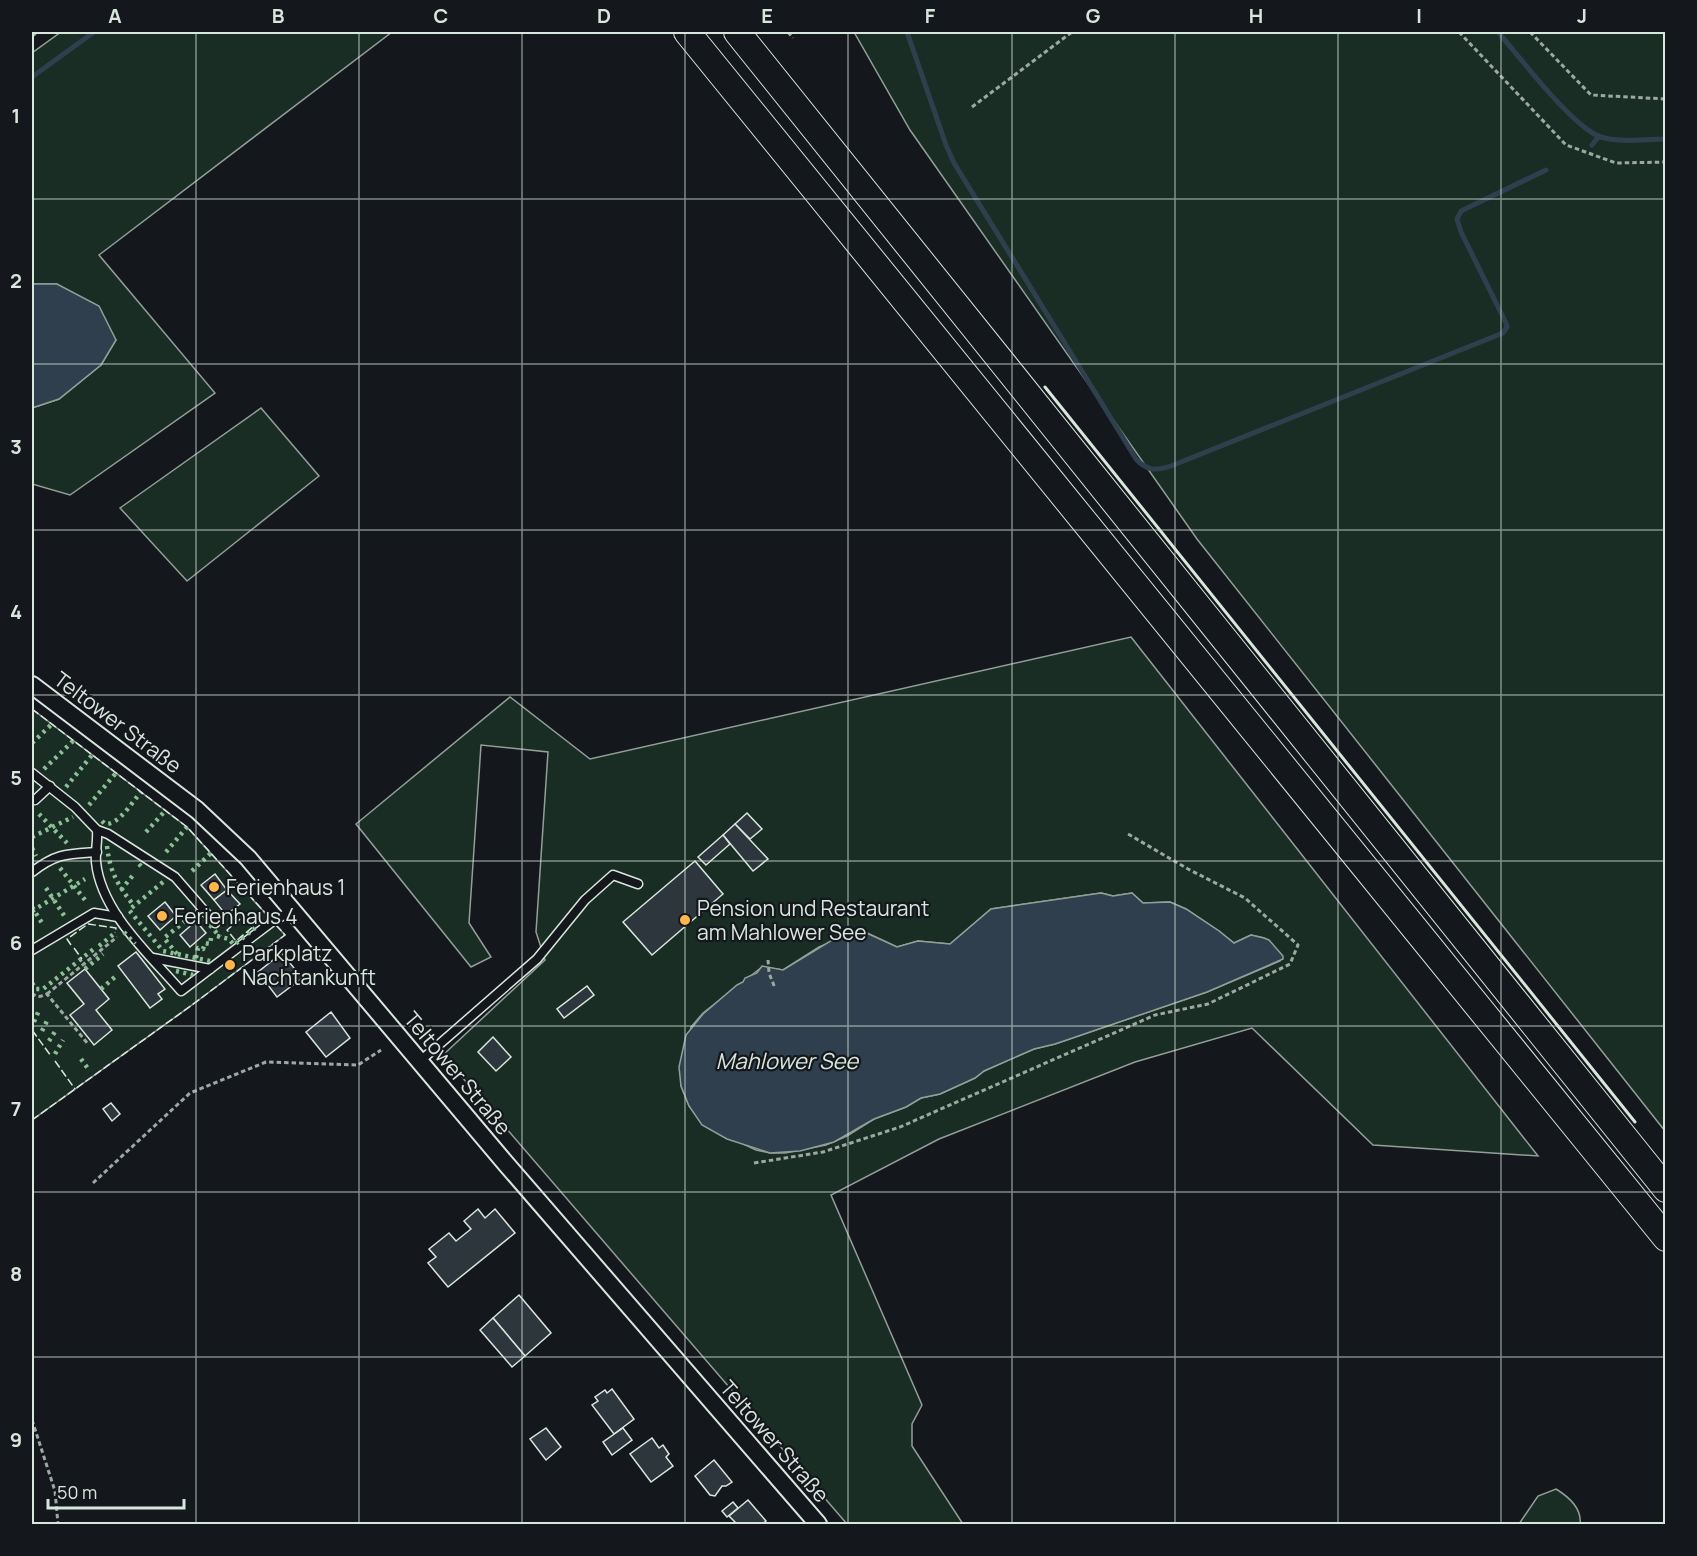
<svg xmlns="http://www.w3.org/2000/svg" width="1697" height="1556" font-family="Manrope,sans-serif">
	<rect width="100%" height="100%" fill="#14181c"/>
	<!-- green -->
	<g fill="#1a2d24" stroke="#939e99" stroke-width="1.5" fill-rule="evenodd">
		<polygon points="61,32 392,32 99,255 215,393 70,495 32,484 32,408 59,399 101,365 116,340 57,284 32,284 32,53"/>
		<polygon points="854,32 1665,32 1665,1131 1197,539 910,130"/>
		<polygon points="261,408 319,476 187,581 120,508"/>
		<path d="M1131 637 1538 1156 1373 1145 1252 1028 1135 1062 939 1139 831 1195 922 1405 912 1424V1446L963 1524H847L443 1055 545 960 536 932 548 752 481 745 469 923 491 957 471 967 356 824 510 697 590 759ZM1101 893 1113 896 1132 893 1143 903 1170 902 1186 909 1219 931 1234 943 1251 935 1264 938 1280 961 1207 992 1055 1044 1034 1049 984 1071 975 1078 940 1094 921 1098 906 1107 874 1119 847 1136 826 1145 785 1153H770L756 1150 703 1125 689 1106 681 1086 691 1027 703 1013 762 967 783 970 819 947 861 930 897 947 918 941 950 944 991 909Z"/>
		<polygon points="32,709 187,827 285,935 192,1005 32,1120"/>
		<path d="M1556 1489C1569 1497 1582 1509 1580 1524H1519L1538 1496Z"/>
	</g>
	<!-- water -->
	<g fill="#2f3f4d" stroke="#939e99" stroke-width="1.5">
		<polygon points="32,284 57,284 99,306 116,340 101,365 59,399 32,408"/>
		<polygon points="1101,893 1113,896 1132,893 1143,903 1170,902 1186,909 1219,931 1234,943 1251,935 1264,938 1269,940 1283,956 1283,959 1207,992 1055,1044 1034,1049 984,1071 975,1078 940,1094 921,1098 906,1107 874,1119 834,1142 800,1151 770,1153 727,1139 702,1125 689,1106 681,1086 679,1067 686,1035 703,1014 737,985 743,982 745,978 757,973 762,966 783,970 847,931 860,930 897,947 918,941 950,944 991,909"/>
	</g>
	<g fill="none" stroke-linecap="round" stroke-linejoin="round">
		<!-- stream -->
		<g stroke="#2f3f4d" stroke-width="5">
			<path d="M907 32 946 145 954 163 1136 459C1147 471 1156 471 1171 466L1503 333 1507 327 1506 323 1461 232 1457 219 1461 211 1546 170"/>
			<path d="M1498 32C1518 55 1574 129 1601 137 1620 143 1645 139 1666 139"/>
			<polyline points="32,77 94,32"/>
			<polyline points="1592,145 1599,136"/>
		</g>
	</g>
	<!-- building -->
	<g fill="#2c363c" stroke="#d8e6dc" stroke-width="1.5">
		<polygon points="747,813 762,829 750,839 735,824"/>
		<polygon points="735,824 768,859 753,871 723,835"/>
		<polygon points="723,835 730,844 706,865 698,857"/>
		<polygon points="695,861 723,894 652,955 623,922"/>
		<polygon points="215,874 227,890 214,900 201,885"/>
		<polygon points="227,890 240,904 226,915 214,900"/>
		<polygon points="165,902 176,916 160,930 148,916"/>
		<polygon points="196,921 206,933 190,947 180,935"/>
		<polygon points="136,952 165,989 158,994 162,999 150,1008 118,966"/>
		<polygon points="282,953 302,978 277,997 258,972"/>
		<polygon points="85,969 109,999 96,1010 112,1030 94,1045 70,1015 84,1004 67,983"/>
		<polygon points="587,986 594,995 564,1018 557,1009"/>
		<polygon points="331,1012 350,1038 326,1057 306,1032"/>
		<polygon points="493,1037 511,1057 496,1071 478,1052"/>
		<polygon points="111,1103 120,1114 112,1121 103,1109"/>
		<polygon points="478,1209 485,1218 495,1209 515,1233 448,1287 428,1263 436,1257 429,1249 449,1233 456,1241 471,1229 464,1221"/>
		<polygon points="519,1295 551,1333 525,1356 493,1318"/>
		<polygon points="493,1318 525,1356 512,1367 480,1330"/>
		<polygon points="612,1389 634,1419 614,1434 592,1405 598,1401 595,1397 605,1390 607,1393"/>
		<polygon points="546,1428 561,1447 546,1460 530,1439"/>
		<polygon points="623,1428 632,1440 612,1455 603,1442"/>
		<polygon points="652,1438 659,1448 663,1445 669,1454 666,1457 673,1466 651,1482 630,1454"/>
		<polygon points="714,1460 732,1482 726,1486 722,1486 715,1496 710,1495 695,1476"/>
		<polygon points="748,1500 766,1521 762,1524 737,1524 729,1516"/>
		<polygon points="733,1502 738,1508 727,1517 722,1511"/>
	</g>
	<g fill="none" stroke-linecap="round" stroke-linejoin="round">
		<defs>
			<g id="lane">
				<path d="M32 773 75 807 97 830C98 841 95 852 96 862 101 912 150 955 181 991L273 921 293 910"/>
				<polyline points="35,800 50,786"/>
				<polyline points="97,830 108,834 175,877 215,923"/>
				<path d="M32 872C57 853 67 854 97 852"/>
				<polyline points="32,950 94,913 118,917"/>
				<polyline points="153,958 210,969"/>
				<polyline points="419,1062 537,959 585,900 613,875 638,884"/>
			</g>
			<polyline id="street" points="32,685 197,810 248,858 507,1165 818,1524"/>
			<g id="primary">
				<polyline points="687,32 1666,1238"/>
				<polyline points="737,32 1666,1189"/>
			</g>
		</defs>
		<!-- lane casing -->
		<use href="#lane" stroke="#d8e6dc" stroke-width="11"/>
		<!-- street casing -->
		<use href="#street" stroke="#d8e6dc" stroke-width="20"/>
		<!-- primary casing -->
		<use href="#primary" stroke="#d8e6dc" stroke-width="28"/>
		<!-- path -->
		<g stroke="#9da8a2" stroke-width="3" stroke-dasharray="4.5 3" stroke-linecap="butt">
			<polyline points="788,32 793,38"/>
			<polyline points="1459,32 1566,145 1616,163 1666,162"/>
			<polyline points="1530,32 1591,95 1666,99"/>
			<polyline points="32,36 38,32"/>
			<polyline points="972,107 1072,32"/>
			<polyline points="768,960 769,973 775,988"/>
			<path d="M32 993C37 998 40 997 47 994L88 1044"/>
			<polyline points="47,994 117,937"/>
			<polyline points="754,1163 823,1152 900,1127 1155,1015 1208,1004 1290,964 1298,945 1245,898 1188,869 1128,834"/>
			<polyline points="93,1183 190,1093 266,1062 358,1065 381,1050"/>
			<polyline points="32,1420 55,1491 58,1524"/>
		</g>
		<!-- lane -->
		<use href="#lane" stroke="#14181c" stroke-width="8"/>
		<!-- street -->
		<use href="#street" stroke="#14181c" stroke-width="16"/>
		<!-- primary -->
		<use href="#primary" stroke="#14181c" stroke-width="26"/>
		<!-- hedge -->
		<g stroke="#8ac095" stroke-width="4.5" stroke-dasharray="3 4.5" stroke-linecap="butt">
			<polyline points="32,743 52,724"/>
			<polyline points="44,769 73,741"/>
			<polyline points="66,787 92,755"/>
			<polyline points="89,805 116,773"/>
			<polyline points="39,814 67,843"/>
			<path d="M102 821 105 824C119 825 132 802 141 792"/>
			<polyline points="146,832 165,811"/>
			<polyline points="32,837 73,817"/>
			<path d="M107 846C110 873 118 885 134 906"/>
			<polyline points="32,848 36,856"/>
			<polyline points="166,852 187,827"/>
			<polyline points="139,864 143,868"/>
			<polyline points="60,868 85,900"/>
			<polyline points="192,871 211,853"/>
			<polyline points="163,882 129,910 163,951 210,961"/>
			<polyline points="46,888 65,917"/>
			<polyline points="121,890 134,874"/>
			<polyline points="32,907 42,923"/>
			<polyline points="32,911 85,879"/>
			<polyline points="124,932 135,944"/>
			<polyline points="217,936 229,939 234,945 255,928"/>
			<polyline points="99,946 115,933"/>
			<polyline points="177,954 164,938 198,911 220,937"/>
			<polyline points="196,958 198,948 203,949 205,943 210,944 211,938"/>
			<polyline points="85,969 103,954"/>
			<polyline points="176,971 193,975"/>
			<polyline points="32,983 36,989 43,989 95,948"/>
			<polyline points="101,989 116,976"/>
			<polyline points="34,1022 39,1010"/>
			<polyline points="42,1031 48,1019"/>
			<polyline points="49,1041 56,1030"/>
			<polyline points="55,1054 63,1040"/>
			<polyline points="81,1059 89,1070"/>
		</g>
		<!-- fence -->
		<g stroke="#d8e6dc" stroke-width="1.5" stroke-dasharray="8 3" stroke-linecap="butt">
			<polyline points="32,709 187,827 269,917"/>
			<polyline points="247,919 245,915 227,930 236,941 254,926 252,924"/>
			<polyline points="71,945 67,939 88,924 116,928 115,933"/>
			<polyline points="74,948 82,959"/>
			<polyline points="32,1030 51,1056"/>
			<polyline points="55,1061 75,1089"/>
			<polyline points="32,1120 192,1005 285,935 276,925"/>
		</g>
		<!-- wall -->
		<polyline stroke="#d8e6dc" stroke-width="3" points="1045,387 1635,1122"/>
	</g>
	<!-- grid -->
	<path fill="none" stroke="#d8e6dc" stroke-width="1.5" stroke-opacity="0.55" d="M196 32V1524M359 32V1524M522 32V1524M685 32V1524M848 32V1524M1012 32V1524M1175 32V1524M1338 32V1524M1501 32V1524M32 199H1666M32 364H1666M32 530H1666M32 695H1666M32 861H1666M32 1026H1666M32 1192H1666M32 1357H1666"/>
	<!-- markers -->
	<g fill="#ffb74d" stroke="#14181c" stroke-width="2">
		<circle cx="214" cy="887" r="6"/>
		<circle cx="162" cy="916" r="6"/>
		<circle cx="685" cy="920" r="6"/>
		<circle cx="230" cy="965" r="6"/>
	</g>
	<g text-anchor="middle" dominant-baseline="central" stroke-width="4.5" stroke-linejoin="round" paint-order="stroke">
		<!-- street labels -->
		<g font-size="21" fill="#d8e6dc" stroke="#14181c">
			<text transform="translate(118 722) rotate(37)">Teltower Straße</text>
			<text transform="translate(458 1073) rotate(50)">Teltower Straße</text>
			<text transform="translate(775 1441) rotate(49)">Teltower Straße</text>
		</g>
		<!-- poi labels -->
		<g font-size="21" fill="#d8e6dc" stroke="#14181c" text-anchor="start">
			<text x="226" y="887">Ferienhaus 1</text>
			<text x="697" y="908">Pension und Restaurant<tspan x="697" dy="24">am Mahlower See</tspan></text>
			<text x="174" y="916">Ferienhaus 4</text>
			<text x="242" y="953">Parkplatz<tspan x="242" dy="24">Nachtankunft</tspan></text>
		</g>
		<!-- water labels -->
		<g font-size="22" font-style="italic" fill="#d8e6dc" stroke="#14181c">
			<text x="787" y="1061">Mahlower See</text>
		</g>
	</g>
	<!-- border -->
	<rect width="1697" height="1556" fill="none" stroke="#14181c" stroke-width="66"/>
	<!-- scale -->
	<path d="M48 1499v9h136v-9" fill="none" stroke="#d8e6dc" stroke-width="3"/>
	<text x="57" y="1499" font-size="18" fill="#d8e6dc" stroke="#14181c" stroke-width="4.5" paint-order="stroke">50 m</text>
	<rect x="33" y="33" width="1631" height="1490" fill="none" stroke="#d8e6dc" stroke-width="2"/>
	<g font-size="20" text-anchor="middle" font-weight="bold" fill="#d8e6dc">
		<text x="115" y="23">A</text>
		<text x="278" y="23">B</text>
		<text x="441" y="23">C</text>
		<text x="604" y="23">D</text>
		<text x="767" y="23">E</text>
		<text x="930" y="23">F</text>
		<text x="1093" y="23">G</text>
		<text x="1256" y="23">H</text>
		<text x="1419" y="23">I</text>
		<text x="1582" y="23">J</text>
		<text x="16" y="123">1</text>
		<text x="16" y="288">2</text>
		<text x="16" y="454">3</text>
		<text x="16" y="619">4</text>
		<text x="16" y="785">5</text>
		<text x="16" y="950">6</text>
		<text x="16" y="1116">7</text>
		<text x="16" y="1281">8</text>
		<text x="16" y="1447">9</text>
	</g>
</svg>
